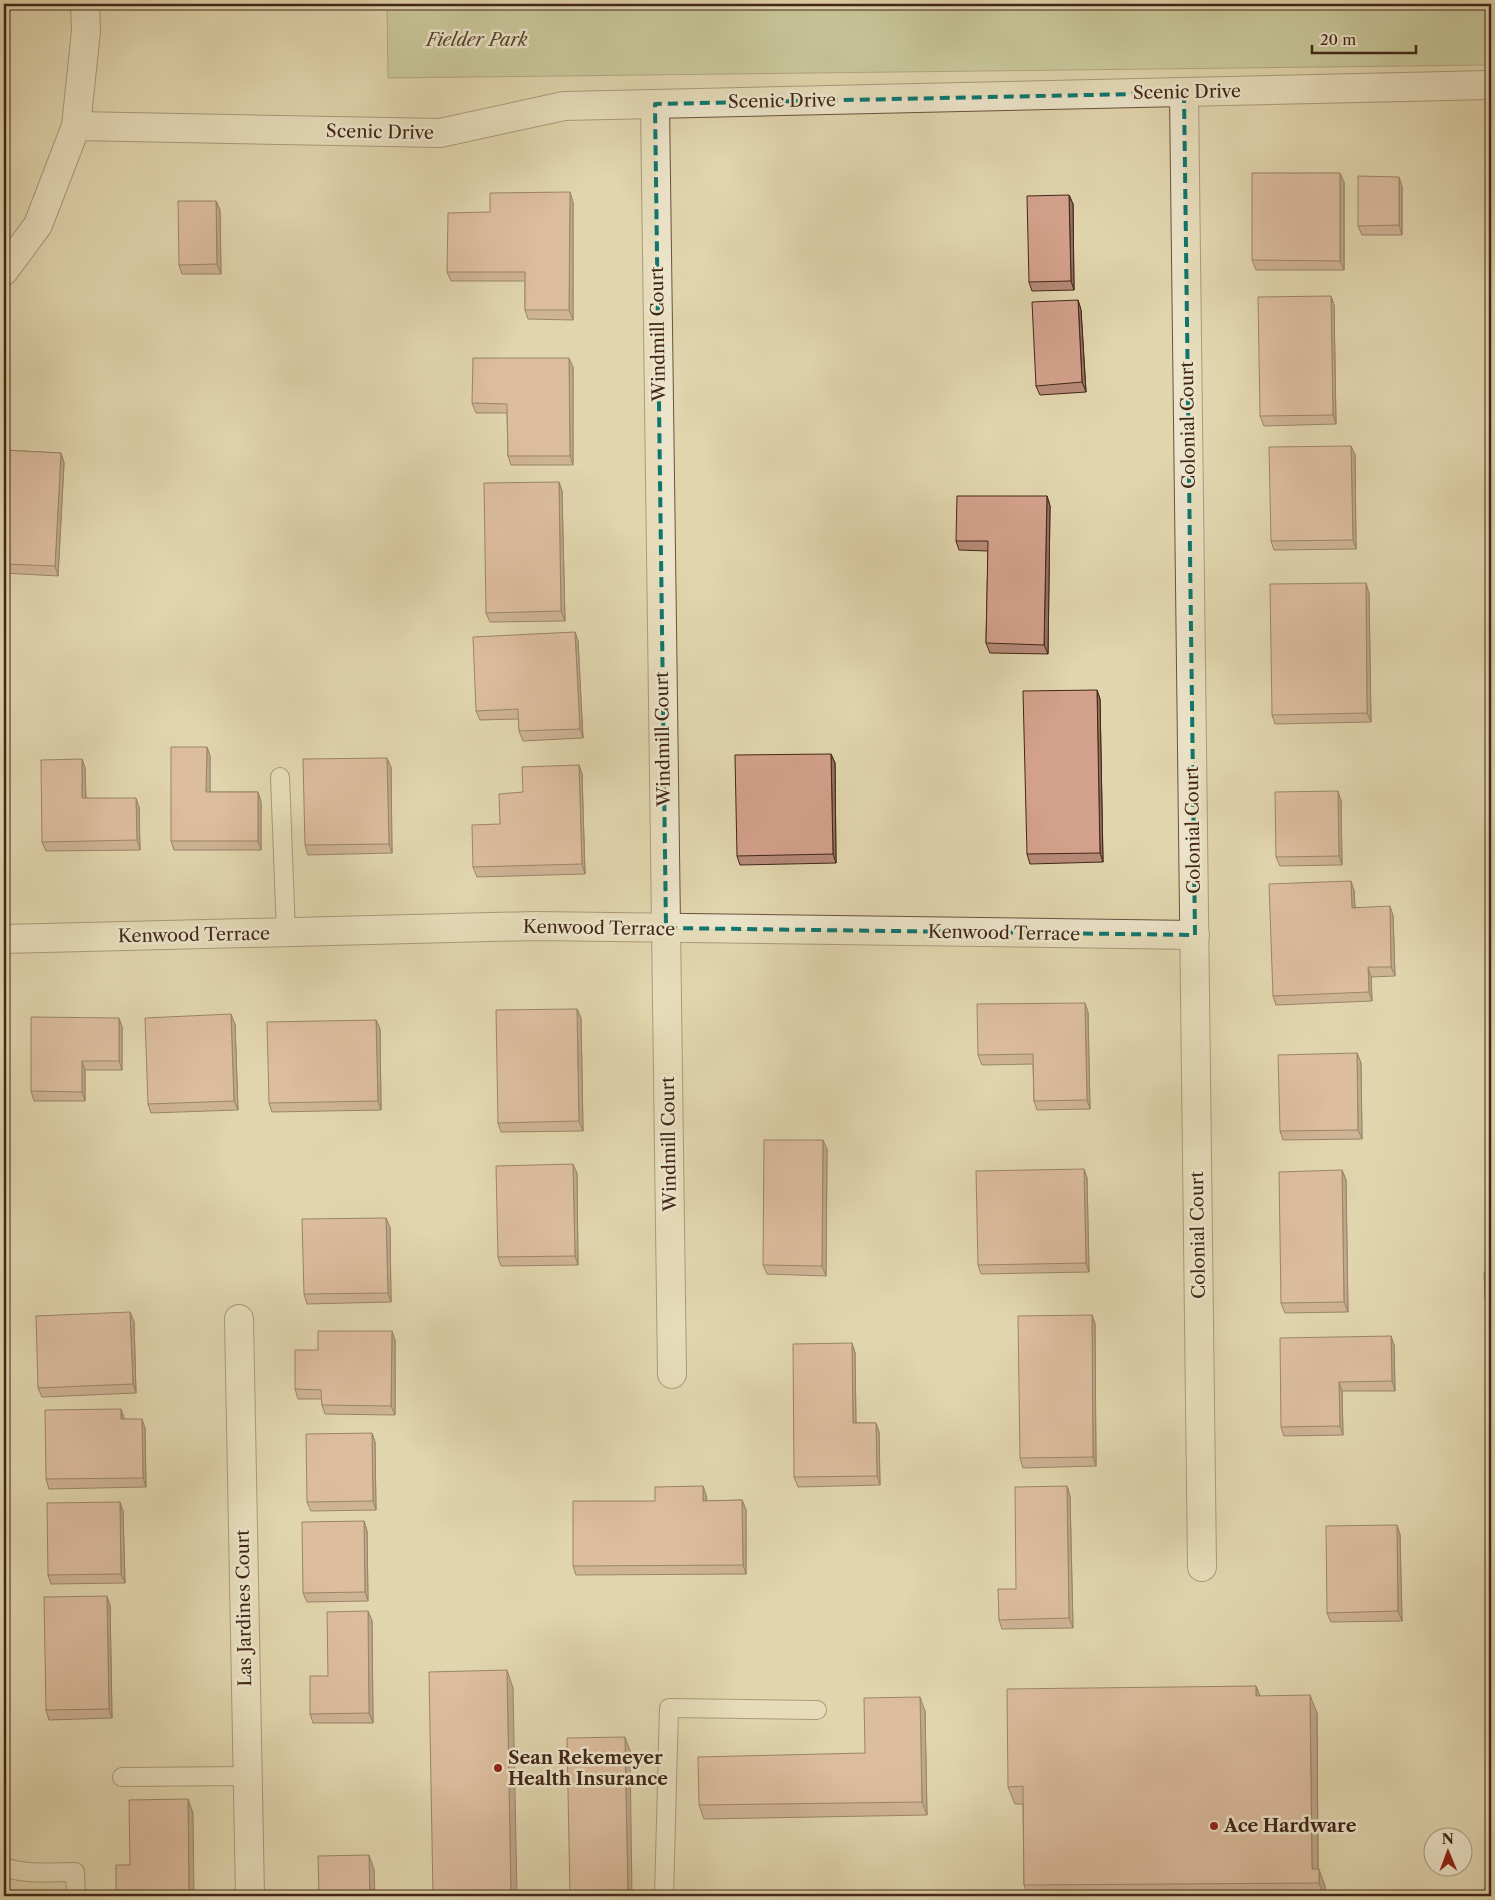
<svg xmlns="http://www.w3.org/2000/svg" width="1495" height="1900" font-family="'Libre Caslon Text',serif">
	<rect width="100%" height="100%" fill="#e1d5ad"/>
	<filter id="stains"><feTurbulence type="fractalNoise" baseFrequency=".004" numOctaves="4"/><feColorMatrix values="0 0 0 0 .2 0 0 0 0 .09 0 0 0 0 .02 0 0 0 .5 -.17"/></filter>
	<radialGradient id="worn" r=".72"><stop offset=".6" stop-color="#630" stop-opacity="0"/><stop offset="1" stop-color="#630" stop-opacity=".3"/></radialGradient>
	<!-- green -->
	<polygon fill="#b0be8c" stroke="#797252" points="387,4 1491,4 1491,65 388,78"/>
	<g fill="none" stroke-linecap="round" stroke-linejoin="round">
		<defs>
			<g id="lane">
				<polyline points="280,777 286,933"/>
				<polyline points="122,1777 247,1776"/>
				<path d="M4 1867C26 1875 52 1872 75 1872L76 1896"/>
				<polyline points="664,1896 669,1708 817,1710"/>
			</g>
			<g id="street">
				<polyline points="1184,93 1202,1567"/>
				<polyline points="655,104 672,1374"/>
				<polyline points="76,126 440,133 564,106 1491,85"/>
				<polyline points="4,271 38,225 76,126 86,31 85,4"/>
				<polyline points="4,939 535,926 1195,935"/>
				<polyline points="239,1319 250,1896"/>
			</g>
		</defs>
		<!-- lane casing -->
		<use href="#lane" stroke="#6a523d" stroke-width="20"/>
		<!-- street casing -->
		<use href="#street" stroke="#6a523d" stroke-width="30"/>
		<!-- lane -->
		<use href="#lane" stroke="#ece4ca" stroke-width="18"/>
		<!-- street -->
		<use href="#street" stroke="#ece4ca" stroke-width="28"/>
	</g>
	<!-- wall -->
	<g fill="#b68a78" stroke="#422618">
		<polygon points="1344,182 1344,270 1256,270 1252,260"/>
		<polygon points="1402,186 1402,235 1362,235 1358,226"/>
		<polygon points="1069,195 1073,204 1074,290 1032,291 1029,282"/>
		<polygon points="216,201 220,210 221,274 182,274 179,265"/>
		<polygon points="573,202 573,320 528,319 525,310 525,281 451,281 447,272 490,212"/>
		<polygon points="1331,296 1334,305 1336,424 1264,426 1260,416"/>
		<polygon points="1078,300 1081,310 1086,392 1040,395 1036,386"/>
		<polygon points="573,367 573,465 511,465 508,456 507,413 476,413 472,403"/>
		<polygon points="1351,446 1355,455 1356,549 1274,550 1271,541"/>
		<polygon points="4,450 61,453 64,463 58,576 4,573"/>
		<polygon points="559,482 562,491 565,621 490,622 486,613"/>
		<polygon points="1047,496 1050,506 1048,654 990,653 986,643 988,551 959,550 956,541"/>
		<polygon points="1369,593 1371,722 1275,724 1272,715"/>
		<polygon points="575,632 578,641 583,738 523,741 519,731 519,719 480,720 476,711"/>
		<polygon points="1097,690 1100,699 1103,862 1030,864 1027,854"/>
		<polygon points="207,747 210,756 210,792 258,792 261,802 261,850 174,850 171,841"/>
		<polygon points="831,754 835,763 836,863 740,865 737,856"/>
		<polygon points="82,759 85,768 86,798 139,807 140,850 46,851 42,842"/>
		<polygon points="579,765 582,774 585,874 477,877 473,867 500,824 523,792"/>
		<polygon points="391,767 392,853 308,855 305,845"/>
		<polygon points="1341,800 1342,865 1280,866 1276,857"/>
		<polygon points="1354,890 1355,907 1393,915 1395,976 1371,977 1372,1001 1276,1005 1273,996"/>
		<polygon points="577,1009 581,1018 583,1131 501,1132 498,1123"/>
		<polygon points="1088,1012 1090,1109 1037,1110 1034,1101 1033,1064 982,1065 978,1055"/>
		<polygon points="119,1018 122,1027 122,1070 85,1070 85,1101 34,1101 31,1091"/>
		<polygon points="376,1020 380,1029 381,1110 272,1112 269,1103"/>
		<polygon points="235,1024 238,1110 151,1113 148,1104"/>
		<polygon points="1357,1053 1361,1063 1362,1139 1283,1140 1280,1131"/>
		<polygon points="827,1149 826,1276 767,1274 763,1265"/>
		<polygon points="1084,1169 1087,1178 1089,1272 981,1274 978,1265"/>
		<polygon points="1342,1170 1346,1180 1348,1312 1285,1313 1281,1303"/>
		<polygon points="577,1173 578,1265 501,1266 498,1257"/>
		<polygon points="390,1227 391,1302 307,1304 304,1294"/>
		<polygon points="1491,1272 1491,1316 1485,1298"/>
		<polygon points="130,1312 134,1322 136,1393 42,1397 38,1388"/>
		<polygon points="1092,1315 1095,1324 1096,1466 1023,1468 1020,1458"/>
		<polygon points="1391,1336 1394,1345 1395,1391 1342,1391 1343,1435 1284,1436 1281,1427"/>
		<polygon points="395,1340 395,1415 325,1414 322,1405 322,1399 298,1399 295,1389 318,1350"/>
		<polygon points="852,1343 855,1353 856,1423 876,1423 879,1432 880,1485 798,1487 794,1477"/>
		<polygon points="121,1409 124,1419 145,1428 146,1487 49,1489 46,1479"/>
		<polygon points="372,1433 375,1442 376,1510 311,1511 307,1502"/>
		<polygon points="703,1486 706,1495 707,1501 742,1500 746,1510 746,1574 576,1575 573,1566 655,1501"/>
		<polygon points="1067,1486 1070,1496 1073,1628 1002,1629 999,1620 1016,1589"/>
		<polygon points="123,1511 125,1583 51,1584 48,1575"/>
		<polygon points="364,1521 367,1531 368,1601 307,1602 303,1593"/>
		<polygon points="1400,1534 1402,1621 1331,1622 1327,1613"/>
		<polygon points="110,1605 112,1718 49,1720 46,1710"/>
		<polygon points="368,1611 372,1621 373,1723 313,1723 310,1714 328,1676"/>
		<polygon points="1256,1686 1260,1696 1317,1713 1318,1869 1325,1886 1325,1896 1028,1896 1024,1885 1023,1804 1015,1804 1008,1787"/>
		<polygon points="925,1711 927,1815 704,1819 699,1805 865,1753"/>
	</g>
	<!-- shaded-wall -->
	<g fill="#947162" stroke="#422618">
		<polygon points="1340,173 1344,182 1344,270 1340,261"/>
		<polygon points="1399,177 1402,186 1402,235 1399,225"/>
		<polygon points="570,192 573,202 573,320 569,310"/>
		<polygon points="1069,195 1073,204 1074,290 1071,281"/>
		<polygon points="216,201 220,210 221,274 217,264"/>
		<polygon points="1331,296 1334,305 1336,424 1333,415"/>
		<polygon points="1078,300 1081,310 1086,392 1082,382"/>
		<polygon points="569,358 573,367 573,465 570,456"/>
		<polygon points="1351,446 1355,455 1356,549 1353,540"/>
		<polygon points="61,453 64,463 58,576 55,566"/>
		<polygon points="559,482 562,491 565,621 561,611"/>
		<polygon points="1047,496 1050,506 1048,654 1044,645"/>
		<polygon points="1366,583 1369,593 1371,722 1367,713"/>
		<polygon points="575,632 578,641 583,738 580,729"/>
		<polygon points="1097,690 1100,699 1103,862 1100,853"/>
		<polygon points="207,747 210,756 210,802 206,792"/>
		<polygon points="831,754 835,763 836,863 833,854"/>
		<polygon points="387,758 391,767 392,853 389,844"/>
		<polygon points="82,759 85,768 86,808 82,798"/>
		<polygon points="579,765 582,774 585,874 582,864"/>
		<polygon points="1338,791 1341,800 1342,865 1339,856"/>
		<polygon points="258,792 261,802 261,850 258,841"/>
		<polygon points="136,798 139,807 140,850 137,840"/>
		<polygon points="1351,881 1354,890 1355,917 1352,908"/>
		<polygon points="1390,906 1393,915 1395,976 1391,967"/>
		<polygon points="1368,967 1371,977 1372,1001 1369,992"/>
		<polygon points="1085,1003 1088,1012 1090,1109 1087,1100"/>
		<polygon points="577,1009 581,1018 583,1131 579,1121"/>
		<polygon points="231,1014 235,1024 238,1110 234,1101"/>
		<polygon points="119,1018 122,1027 122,1070 119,1061"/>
		<polygon points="376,1020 380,1029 381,1110 378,1101"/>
		<polygon points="1357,1053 1361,1063 1362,1139 1358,1130"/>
		<polygon points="82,1061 85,1070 85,1101 82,1092"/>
		<polygon points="823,1140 827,1149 826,1276 822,1266"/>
		<polygon points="573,1164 577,1173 578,1265 575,1256"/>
		<polygon points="1084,1169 1087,1178 1089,1272 1086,1263"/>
		<polygon points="1342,1170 1346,1180 1348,1312 1344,1302"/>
		<polygon points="386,1218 390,1227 391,1302 388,1293"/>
		<polygon points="130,1312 134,1322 136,1393 133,1384"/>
		<polygon points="1092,1315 1095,1324 1096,1466 1093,1457"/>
		<polygon points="392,1331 395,1340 395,1415 391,1406"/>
		<polygon points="1391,1336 1394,1345 1395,1391 1392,1381"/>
		<polygon points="852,1343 855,1353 856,1432 853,1423"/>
		<polygon points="1339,1382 1342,1391 1343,1435 1340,1426"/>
		<polygon points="121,1409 124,1418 124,1428 121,1419"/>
		<polygon points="142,1419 145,1428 146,1487 143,1478"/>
		<polygon points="876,1423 879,1432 880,1485 877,1476"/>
		<polygon points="372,1433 375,1442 376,1510 373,1501"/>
		<polygon points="703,1486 706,1495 707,1510 703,1501"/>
		<polygon points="1067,1486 1070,1496 1073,1628 1069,1618"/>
		<polygon points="742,1500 746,1510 746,1574 743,1565"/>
		<polygon points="120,1502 123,1511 125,1583 121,1574"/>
		<polygon points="364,1521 367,1531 368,1601 365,1592"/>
		<polygon points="1397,1525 1400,1534 1402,1621 1398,1611"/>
		<polygon points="107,1596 110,1605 112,1718 109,1709"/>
		<polygon points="368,1611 372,1621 373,1723 369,1713"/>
		<polygon points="507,1670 513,1688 517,1896 511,1896"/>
		<polygon points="1256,1686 1263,1704 1256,1696"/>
		<polygon points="1310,1695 1317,1713 1318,1883 1312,1869"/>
		<polygon points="920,1697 925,1711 927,1815 922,1802"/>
		<polygon points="625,1737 630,1751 632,1896 628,1896"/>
		<polygon points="188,1799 193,1813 194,1896 189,1896"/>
		<polygon points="369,1855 374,1869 375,1896 370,1896"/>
		<polygon points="1319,1869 1325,1886 1325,1896 1324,1896 1319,1883"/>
	</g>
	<!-- building -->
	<g fill="#d4a18c" stroke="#422618">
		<polygon points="1252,173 1340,173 1340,261 1252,260"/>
		<polygon points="1358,176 1399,177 1399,225 1358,226"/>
		<polygon points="570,192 569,310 525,310 525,272 447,272 448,213 490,212 490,193"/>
		<polygon points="1069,195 1071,281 1029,282 1027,196"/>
		<polygon points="178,201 216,201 217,264 179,265"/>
		<polygon points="1331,296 1333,415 1260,416 1258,297"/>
		<polygon points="1078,300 1082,382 1036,386 1032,302"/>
		<polygon points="473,358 569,358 570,456 508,456 507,404 472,403"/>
		<polygon points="1351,446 1353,540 1271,541 1269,447"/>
		<polygon points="4,450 61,453 55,566 4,564"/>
		<polygon points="559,482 561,611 486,613 484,483"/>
		<polygon points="957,496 1047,496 1044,645 986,643 988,541 956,541"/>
		<polygon points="1366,583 1367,713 1272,715 1270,584"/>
		<polygon points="575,632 580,729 519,731 518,709 476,711 473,637"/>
		<polygon points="1097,690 1100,853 1027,854 1023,691"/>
		<polygon points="171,747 207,747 206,792 258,792 258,841 171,841"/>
		<polygon points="831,754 833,854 737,856 735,755"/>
		<polygon points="387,758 389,844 305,845 303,759"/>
		<polygon points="82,759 82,798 136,798 137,840 42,842 41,760"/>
		<polygon points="579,765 582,864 473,867 472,825 500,824 499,794 523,792 522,767"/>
		<polygon points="1338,791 1339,856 1276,857 1275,792"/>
		<polygon points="1351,881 1352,908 1390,906 1391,967 1368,967 1369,992 1273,996 1269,884"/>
		<polygon points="1085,1003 1087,1100 1034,1101 1033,1054 978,1055 977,1004"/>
		<polygon points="577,1009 579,1121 498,1123 496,1010"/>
		<polygon points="231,1014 234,1101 148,1104 145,1018"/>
		<polygon points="31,1017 119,1018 119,1061 82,1061 82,1092 31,1091"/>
		<polygon points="376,1020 378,1101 269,1103 267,1022"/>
		<polygon points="1357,1053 1358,1130 1280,1131 1278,1055"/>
		<polygon points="764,1140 823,1140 822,1266 763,1265"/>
		<polygon points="573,1164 575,1256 498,1257 496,1166"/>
		<polygon points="1084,1169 1086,1263 978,1265 976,1171"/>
		<polygon points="1342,1170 1344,1302 1281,1303 1279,1172"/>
		<polygon points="386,1218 388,1293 304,1294 302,1219"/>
		<polygon points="1484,1272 1491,1272 1491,1298 1485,1298"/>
		<polygon points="130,1312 133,1384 38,1388 36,1316"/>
		<polygon points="1092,1315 1093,1457 1020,1458 1018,1316"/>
		<polygon points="318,1331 392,1331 391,1406 322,1405 321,1390 295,1389 295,1350 318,1350"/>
		<polygon points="1391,1336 1392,1381 1339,1382 1340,1426 1281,1427 1280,1338"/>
		<polygon points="852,1343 853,1423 876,1423 877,1476 794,1477 793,1344"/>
		<polygon points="121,1409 121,1419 142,1419 143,1478 46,1479 45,1410"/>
		<polygon points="372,1433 373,1501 307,1502 306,1434"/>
		<polygon points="703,1486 703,1501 742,1500 743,1565 573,1566 573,1501 655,1501 655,1487"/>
		<polygon points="1067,1486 1069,1618 999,1620 998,1589 1016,1589 1015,1487"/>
		<polygon points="120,1502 121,1574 48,1575 47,1503"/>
		<polygon points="364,1521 365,1592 303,1593 302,1522"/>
		<polygon points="1397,1525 1398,1611 1327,1613 1326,1526"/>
		<polygon points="107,1596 109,1709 46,1710 44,1597"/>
		<polygon points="368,1611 369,1713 310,1714 310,1676 328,1676 327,1612"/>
		<polygon points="507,1670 511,1896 433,1896 429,1672"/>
		<polygon points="1256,1686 1256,1696 1310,1695 1312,1869 1319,1869 1319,1883 1024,1885 1023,1786 1008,1787 1007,1689"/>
		<polygon points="920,1697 922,1802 699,1805 698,1757 865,1753 864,1698"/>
		<polygon points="625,1737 628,1896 570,1896 567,1738"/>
		<polygon points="188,1799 189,1896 116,1896 116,1865 130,1865 129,1800"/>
		<polygon points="369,1855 370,1896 319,1896 318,1856"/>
	</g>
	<!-- marked area -->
	<path d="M0 0H1495V1900H0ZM1184 93 1195 935 666 928 655 104Z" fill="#e1d5ad" fill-opacity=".55" fill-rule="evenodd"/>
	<path fill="none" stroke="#0f766e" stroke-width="4" stroke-dasharray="10 6" stroke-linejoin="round" d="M1184 93 1195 935 666 928 655 104Z"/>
	<!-- markers -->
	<g fill="#8f2418" stroke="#ece4ca" stroke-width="2">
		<circle cx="498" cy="1768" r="5"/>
		<circle cx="1214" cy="1826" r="5"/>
	</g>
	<g text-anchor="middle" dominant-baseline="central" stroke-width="5" stroke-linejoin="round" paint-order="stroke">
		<!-- park labels -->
		<g font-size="18" font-style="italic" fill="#58442f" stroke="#ece4ca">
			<text x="477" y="40">Fielder Park</text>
		</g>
		<!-- street labels -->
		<g font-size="18" fill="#422618" stroke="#ece4ca">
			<text transform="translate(1187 92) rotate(-1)">Scenic Drive</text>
			<text transform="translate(782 101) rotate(-1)">Scenic Drive</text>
			<text transform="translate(380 132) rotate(1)">Scenic Drive</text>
			<text transform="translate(658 334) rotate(-91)">Windmill Court</text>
			<text transform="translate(1188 425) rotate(-91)">Colonial Court</text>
			<text transform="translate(663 739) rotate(-91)">Windmill Court</text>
			<text transform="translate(1193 830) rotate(-91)">Colonial Court</text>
			<text transform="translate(599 928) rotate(1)">Kenwood Terrace</text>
			<text transform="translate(1004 933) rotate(1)">Kenwood Terrace</text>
			<text transform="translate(194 935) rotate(-1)">Kenwood Terrace</text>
			<text transform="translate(669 1144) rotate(-91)">Windmill Court</text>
			<text transform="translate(1198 1235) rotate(-91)">Colonial Court</text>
			<text transform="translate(244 1608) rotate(-91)">Las Jardines Court</text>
		</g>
		<!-- poi labels -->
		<g font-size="18" font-weight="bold" fill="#422618" stroke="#ece4ca" text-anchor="start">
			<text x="508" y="1758">Sean Rekemeyer<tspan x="508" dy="21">Health Insurance</tspan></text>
			<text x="1224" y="1826">Ace Hardware</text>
		</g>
	</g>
	<!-- margin -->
	<rect width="1495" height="1900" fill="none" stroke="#e1d5ad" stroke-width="20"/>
	<rect x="5" y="5" width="1485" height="1890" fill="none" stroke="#422618" stroke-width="2.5"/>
	<rect x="10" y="10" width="1475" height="1880" fill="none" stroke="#422618"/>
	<!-- north arrow -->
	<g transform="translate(1448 1852) rotate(359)"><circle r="24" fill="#ece4ca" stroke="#a89883"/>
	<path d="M0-4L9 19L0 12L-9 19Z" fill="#8f2418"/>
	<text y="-8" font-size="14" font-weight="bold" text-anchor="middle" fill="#422618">N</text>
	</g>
	<!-- scale -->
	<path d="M1312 45v8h104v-8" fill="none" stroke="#422618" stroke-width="2.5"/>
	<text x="1320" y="45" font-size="15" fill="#422618" stroke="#ece4ca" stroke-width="4" paint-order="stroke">20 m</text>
	<rect width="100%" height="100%" filter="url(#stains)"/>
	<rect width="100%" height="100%" fill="url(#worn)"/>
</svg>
